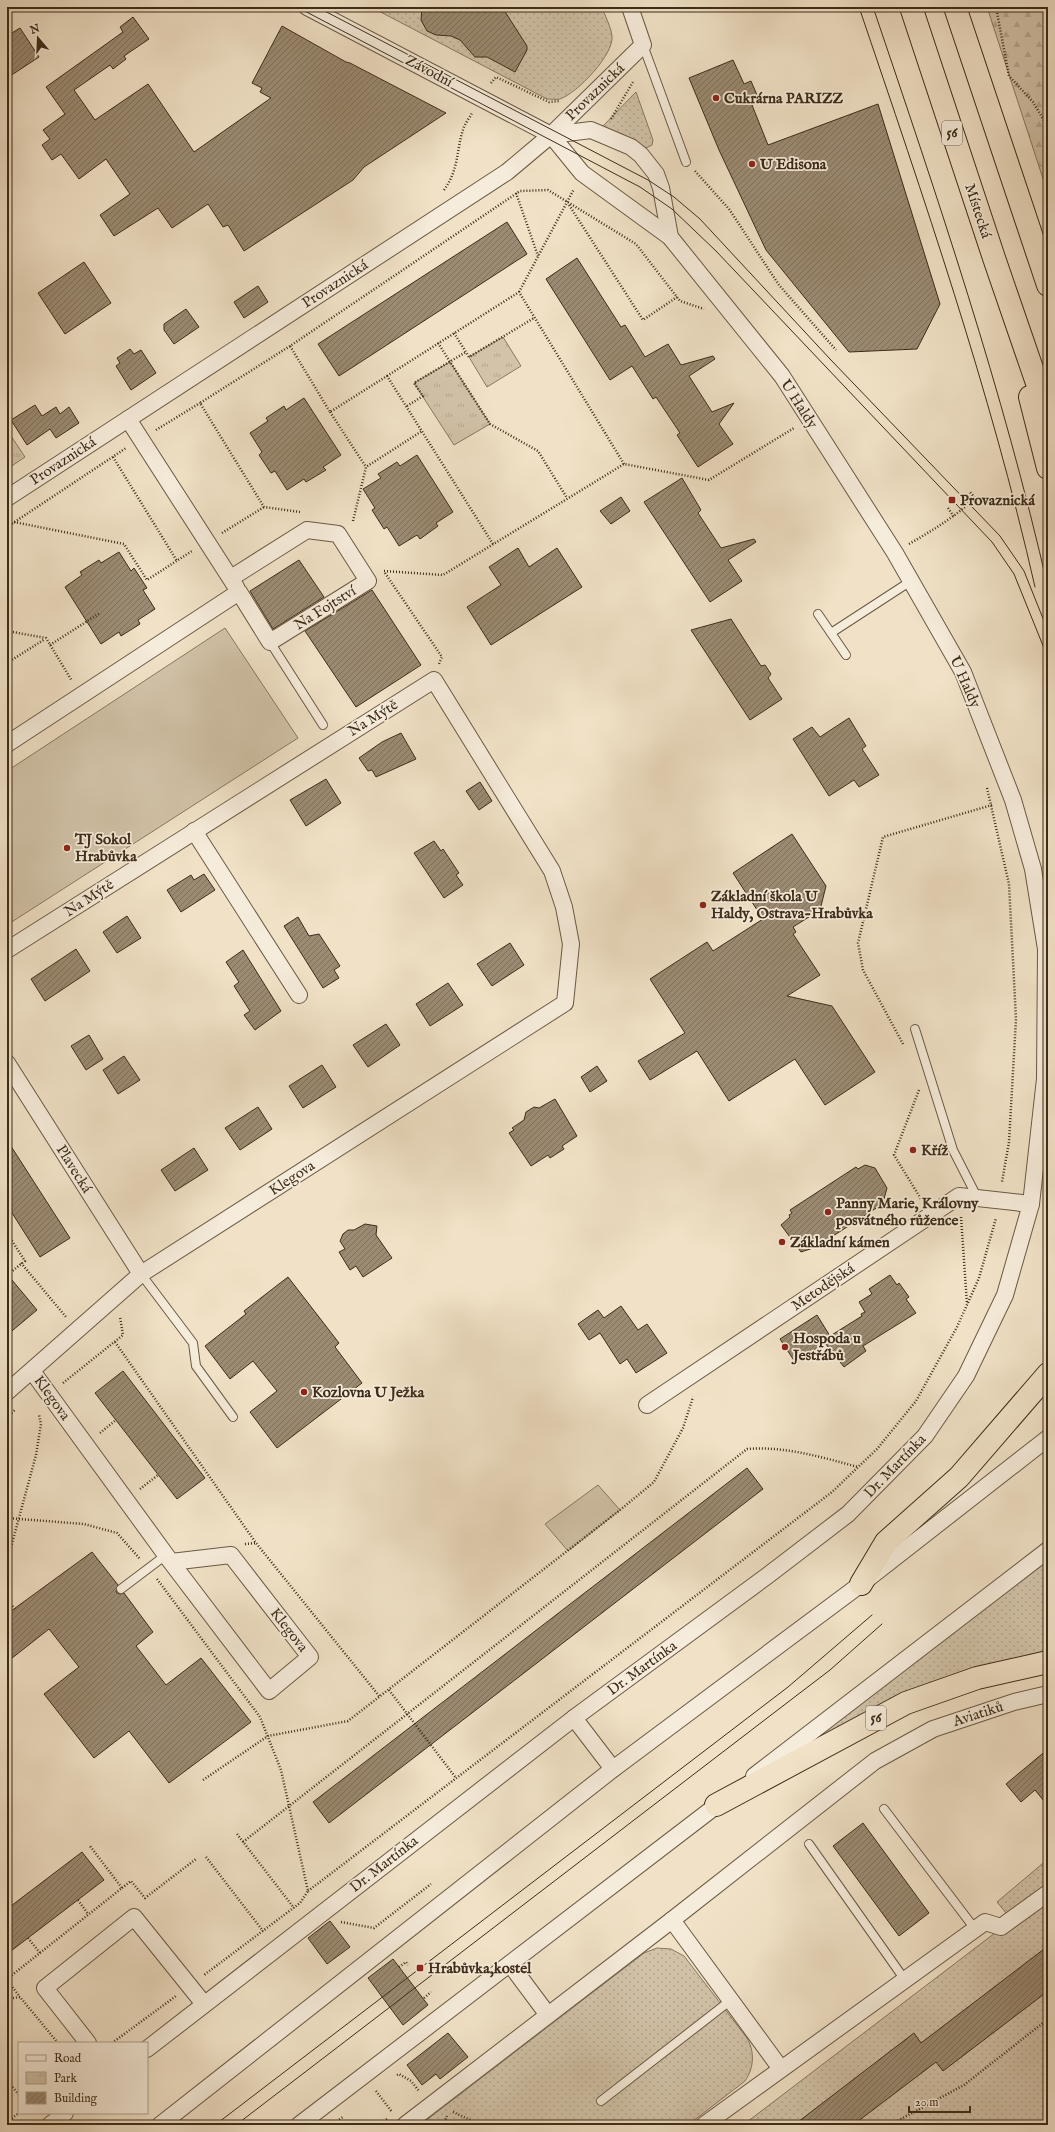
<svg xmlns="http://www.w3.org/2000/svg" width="1055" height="2132" font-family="'IM FELL English',serif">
	<defs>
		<pattern id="grass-dots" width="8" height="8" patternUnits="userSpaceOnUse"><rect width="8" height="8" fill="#d2c3a9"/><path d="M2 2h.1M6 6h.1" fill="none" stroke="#b5a891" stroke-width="1.8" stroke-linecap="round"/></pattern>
		<pattern id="forest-firs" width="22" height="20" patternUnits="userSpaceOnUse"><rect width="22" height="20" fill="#d2c3a9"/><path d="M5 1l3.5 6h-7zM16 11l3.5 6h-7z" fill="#b5a891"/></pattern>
		<pattern id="park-tufts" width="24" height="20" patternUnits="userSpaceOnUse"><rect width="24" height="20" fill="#d2c3a9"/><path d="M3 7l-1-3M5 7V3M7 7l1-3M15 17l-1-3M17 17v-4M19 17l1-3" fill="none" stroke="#b5a891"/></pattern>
		<pattern id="building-hatch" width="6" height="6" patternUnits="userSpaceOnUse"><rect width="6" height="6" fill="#9b8b73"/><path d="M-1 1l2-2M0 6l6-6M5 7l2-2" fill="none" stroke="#80725e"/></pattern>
	</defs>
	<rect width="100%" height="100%" fill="#f1e2c7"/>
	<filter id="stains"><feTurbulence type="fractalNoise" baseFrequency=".005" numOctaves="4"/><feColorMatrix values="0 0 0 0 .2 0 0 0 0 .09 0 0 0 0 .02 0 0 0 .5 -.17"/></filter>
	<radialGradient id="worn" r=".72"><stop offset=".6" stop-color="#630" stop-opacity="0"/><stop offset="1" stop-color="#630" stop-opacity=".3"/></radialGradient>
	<!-- grass -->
	<g fill="url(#grass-dots)" stroke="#887861">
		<path d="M371 7H602C605 16 611 27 612 36 614 55 577 93 560 99 556 100 551 99 547 99Z"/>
		<polygon points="636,92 653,140 652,145 646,148 602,127"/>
		<polygon points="1048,1551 1048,1662 977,1678 716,1805"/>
		<polygon points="1048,1859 1048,2125 743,2125 1012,1920 997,1902"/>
		<path d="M657 1948 671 1949 684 1956 747 2038C755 2052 754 2068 745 2081L688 2125H420L644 1953Z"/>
	</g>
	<!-- forest -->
	<polygon fill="url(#forest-firs)" stroke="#887861" points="987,7 1048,7 1048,194"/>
	<!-- park -->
	<g fill="url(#park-tufts)" stroke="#887861">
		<polygon points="503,337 521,366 487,387 469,357"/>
		<polygon points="450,362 490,424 454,445 414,383"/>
		<polygon points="7,430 25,457 7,469"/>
	</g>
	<!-- pitch -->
	<g fill="#d2c3a9" stroke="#887861">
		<polygon points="225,628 298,738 7,925 7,771"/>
		<polygon points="598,1485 620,1510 568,1551 545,1524"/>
	</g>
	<!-- building -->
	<g fill="url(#building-hatch)" stroke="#3d2c19">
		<polygon points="422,7 502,7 527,46 527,50 515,72 487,57 475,57 460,40 451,36 436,35 427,31 421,20"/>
		<polygon points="133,17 149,39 124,56 126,59 113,69 110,65 74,90 95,120 148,84 194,152 271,98 260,92 262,88 252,83 282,26 346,62 350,63 446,113 364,167 353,180 244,251 228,225 223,227 208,204 172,228 158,208 114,236 100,215 130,194 106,159 79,179 61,154 52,160 42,145 50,139 43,130 65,114 46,87 123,32 120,27"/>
		<polygon points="20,28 39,57 7,78 7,36"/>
		<polygon points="733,60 744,84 751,81 760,102 752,105 768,145 878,104 940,304 917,349 849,352 766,250 719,150 689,78"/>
		<polygon points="507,222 527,254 339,376 318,344"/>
		<polygon points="577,258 621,327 625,325 645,357 668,344 681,365 713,356 715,359 689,376 712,412 734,403 719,424 733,444 698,467 677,435 680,433 656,397 653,399 632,366 610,380 546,279"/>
		<polygon points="84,262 111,303 65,334 38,293"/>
		<polygon points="258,286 268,302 244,318 234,302"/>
		<polygon points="186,309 199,327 174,344 164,330 164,324"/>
		<polygon points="130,349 134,354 141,350 156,373 131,390 116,366 120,363 117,358"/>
		<polygon points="304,398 341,455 323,467 326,470 306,482 304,479 287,490 275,471 271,473 259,455 262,452 250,433 268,421 266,418 284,406 286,410"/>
		<polygon points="35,405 42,416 56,407 60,414 69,407 79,423 56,438 50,429 27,445 11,420"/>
		<polygon points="417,455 453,512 436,523 438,526 420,539 417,535 399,546 387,527 384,529 372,510 375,508 363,489 381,478 378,474 397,462 400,466"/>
		<polygon points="682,478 701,510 698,513 721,548 754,539 756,542 728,560 742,581 710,602 644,502"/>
		<polygon points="621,497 630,511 611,524 600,511"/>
		<polygon points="518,548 529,567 557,548 582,587 491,645 467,607 501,585 489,567"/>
		<polygon points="119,552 131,571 134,568 147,588 143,590 155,609 138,620 140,624 121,636 119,632 101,644 65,587 82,575 80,572 99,560 101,563"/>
		<polygon points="299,560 324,597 273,629 250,591"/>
		<polygon points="372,590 421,665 356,707 305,631"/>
		<polygon points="731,619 761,666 765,665 771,674 768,678 782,699 750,720 691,630"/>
		<polygon points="849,718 866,746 862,749 879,775 859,787 854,780 829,796 793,739 812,727 820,737"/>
		<polygon points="401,733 416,759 376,777 372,770 368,771 359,758 382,742"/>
		<polygon points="326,779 341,803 306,826 290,800"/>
		<polygon points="480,782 492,801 479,810 466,791"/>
		<polygon points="792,834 826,886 820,910 793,927 796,932 793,934 820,975 787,996 832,1006 875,1072 825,1105 795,1059 729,1101 697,1051 650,1080 638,1061 685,1033 650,979 707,942 713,951 763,919 733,873"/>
		<polygon points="434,841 441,851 443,849 459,873 456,875 463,885 444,898 414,853"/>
		<polygon points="204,874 215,890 181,912 167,890 191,875 194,880"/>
		<polygon points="127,916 141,938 117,953 103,932"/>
		<polygon points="298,917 309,936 319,934 340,966 334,970 339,978 323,988 284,926"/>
		<polygon points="510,943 524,965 492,986 477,964"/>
		<polygon points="76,949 90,971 45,1001 31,979"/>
		<polygon points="243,950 281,1011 255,1030 244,1015 250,1011 234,986 239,982 226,962"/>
		<polygon points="448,983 463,1005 430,1026 416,1004"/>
		<polygon points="386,1024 400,1045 368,1067 353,1045"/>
		<polygon points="89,1035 103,1059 86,1070 71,1046"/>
		<polygon points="124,1056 140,1080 118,1094 103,1070"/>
		<polygon points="322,1065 336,1087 303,1108 289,1086"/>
		<polygon points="597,1066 607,1081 590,1092 581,1077"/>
		<polygon points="555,1099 577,1136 562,1146 564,1149 550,1158 548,1155 531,1166 509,1133 514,1130 512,1128 524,1120 526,1112 534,1107 539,1108"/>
		<polygon points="258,1107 272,1129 240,1150 225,1128"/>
		<polygon points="7,1140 70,1238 40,1257 7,1205"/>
		<polygon points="194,1148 208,1170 175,1191 161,1170"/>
		<polygon points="865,1165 875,1168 887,1188 884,1199 879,1203 881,1205 816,1247 801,1252 781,1225 790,1217 789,1215 792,1213 790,1210 856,1167 858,1169"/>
		<polygon points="365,1224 377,1226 376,1235 392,1258 363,1277 356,1266 350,1270 339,1252 345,1249 340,1241 343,1234 348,1230 354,1230"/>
		<polygon points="7,1274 37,1310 7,1335"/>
		<polygon points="890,1275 897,1285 899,1283 909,1297 906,1299 916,1313 863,1346 866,1351 844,1367 825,1343 795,1362 780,1339 817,1315 830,1336 862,1316 861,1314 865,1312 859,1302 872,1294 869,1289"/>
		<polygon points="288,1277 339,1343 335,1347 362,1383 277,1448 250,1412 277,1391 253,1361 230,1379 205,1346 246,1314 244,1311"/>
		<polygon points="621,1306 638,1330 647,1324 667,1353 636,1373 627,1359 620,1364 600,1333 589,1340 578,1324 598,1310 604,1318"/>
		<polygon points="123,1371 205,1478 177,1499 95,1393"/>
		<polygon points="747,1468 763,1489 329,1823 313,1802"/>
		<polygon points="92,1552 118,1585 116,1592 119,1594 124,1593 153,1632 136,1646 166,1685 201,1658 251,1722 169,1783 129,1731 94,1758 44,1694 79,1667 49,1629 7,1662 7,1614"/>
		<polygon points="1048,1749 1048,1806 1035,1790 1021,1802 1006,1784"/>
		<polygon points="863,1823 929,1913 899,1936 833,1846"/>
		<polygon points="82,1852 104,1880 7,1954 7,1909"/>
		<polygon points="330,1921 350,1947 327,1964 308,1938"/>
		<polygon points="1048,1946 1048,1991 943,2071 936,2062 853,2125 794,2125 914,2033 921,2043"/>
		<polygon points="393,1959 428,2005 403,2025 368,1978"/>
		<polygon points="448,2033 468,2057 440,2079 436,2074 422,2085 407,2065"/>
	</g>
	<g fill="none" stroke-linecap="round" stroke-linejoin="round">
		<defs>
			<g id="service">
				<polyline points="643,45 686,162"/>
				<polyline points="818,614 831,633 911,581"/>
				<polyline points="831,633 846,655"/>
				<polyline points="270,642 323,725"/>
				<polyline points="915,1029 953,1150 977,1197"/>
				<polyline points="141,1274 193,1343 196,1366 233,1417"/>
				<polyline points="121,1589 166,1555"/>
				<polyline points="884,1809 975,1929"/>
				<polyline points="809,1844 905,1980"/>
				<polyline points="601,2101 731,2000"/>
			</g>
			<g id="minor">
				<polyline points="551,135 591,130 631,147 641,155 656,174 661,188 670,237"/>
				<polyline points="128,419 236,587"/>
				<polyline points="7,498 507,172 551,135 643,45 630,7"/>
				<polyline points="7,744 239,592 270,642 368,581 338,534 307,530 231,578"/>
				<polyline points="194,831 299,995"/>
				<polyline points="7,950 434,680 552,871 564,907 571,944 565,1003 141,1274 7,1392"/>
				<polyline points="7,1063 141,1274"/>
				<polyline points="32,1371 171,1562 269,1691 310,1657 231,1555 171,1562"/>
				<polyline points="647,1405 959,1196 1031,1204"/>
				<polyline points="574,1718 613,1769"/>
				<polyline points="754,1776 1048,1550"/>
				<polyline points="672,1920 781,2069"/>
				<polyline points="510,1964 548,2015"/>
				<polyline points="88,2043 45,1988 134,1917 204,2004"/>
				<polyline points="147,2049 574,1718 767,1576 848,1514 925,1436 966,1376 1005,1295 1031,1204 1045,1079 1046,949 1033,869 1013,800 963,672 895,553 782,376 670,237 582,173 551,135 307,7"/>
				<polyline points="50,2125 65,2113"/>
				<polyline points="160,2125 613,1769 861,1584 1048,1438"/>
				<polyline points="299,2125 725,1799"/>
				<polyline points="405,2125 672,1920 875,1761 933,1729 1014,1702 1048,1694"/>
				<polyline points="704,2125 985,1922 1001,1927 1048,1893"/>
			</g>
			<g id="trunk">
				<polyline points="911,7 994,258 1048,415"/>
				<polyline points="955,7 1048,285"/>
				<polyline points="1030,397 1048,468"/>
				<polyline points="861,1584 886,1542 959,1477 1048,1374"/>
				<polyline points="716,1805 906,1703 977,1678 1048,1662"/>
			</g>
		</defs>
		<!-- service casing -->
		<use href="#service" stroke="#6a5a44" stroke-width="10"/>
		<!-- minor casing -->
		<use href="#minor" stroke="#6a5a44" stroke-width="18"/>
		<!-- trunk casing -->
		<use href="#trunk" stroke="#3d2c19" stroke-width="24"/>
		<!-- path -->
		<g stroke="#3d2c19" stroke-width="2.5" stroke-dasharray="1 2" stroke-linecap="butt">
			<polyline points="996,7 1009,76 1033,102 1048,127"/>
			<polyline points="491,83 496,77 549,102 559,101"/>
			<polyline points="611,119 633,82"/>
			<polyline points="695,171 729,209 779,285 836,350"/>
			<path d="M444 190C460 168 456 148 464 127 466 122 470 117 472 113"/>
			<polyline points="516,193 538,256"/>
			<polyline points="569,205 643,320 677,297"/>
			<polyline points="519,292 574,189"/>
			<polyline points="454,333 469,357 534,318"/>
			<polyline points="438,343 490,424 538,451 567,498"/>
			<polyline points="290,346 200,403 264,507 300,512"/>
			<polyline points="387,376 519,292 624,464"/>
			<polyline points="407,406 423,396 414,383 466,352"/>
			<polyline points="330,412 366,467"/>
			<polyline points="156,430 200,403"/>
			<polyline points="113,457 177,561"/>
			<polyline points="948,508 954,517"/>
			<polyline points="353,521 366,467 422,431"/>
			<polyline points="14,522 124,544 147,580 192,551"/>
			<polyline points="7,527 126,448"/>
			<polyline points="222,533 264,507"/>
			<polyline points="493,544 387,376 330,412 290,346 520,191 548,190 636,244 680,301 704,309"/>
			<path d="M909 544C933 530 955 517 975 498L969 491"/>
			<polyline points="384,571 443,575 624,464 709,480 794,428"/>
			<polyline points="385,573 442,657 439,664"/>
			<polyline points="7,631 46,638 72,681"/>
			<polyline points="50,645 100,613"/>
			<polyline points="7,663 45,639"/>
			<polyline points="987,788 1009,884 1016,1019 1009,1142 1002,1182"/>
			<polyline points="903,1044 863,970 858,943 883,837 992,805"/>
			<polyline points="919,1090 894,1155 921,1199"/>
			<polyline points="961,1217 967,1304"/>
			<polyline points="7,1233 25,1261 7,1275"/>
			<polyline points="21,1263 66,1317"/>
			<polyline points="115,1342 256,1543 380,1697"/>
			<polyline points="63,1383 123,1335 120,1317"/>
			<polyline points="7,1417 16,1409"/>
			<polyline points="100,1433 116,1420"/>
			<polyline points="140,1489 158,1475"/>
			<polyline points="7,1518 84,1524 117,1533 140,1559"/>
			<polyline points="245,1544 256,1543"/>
			<polyline points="7,1562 36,1455 41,1424 39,1415"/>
			<polyline points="157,1579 260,1717 281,1770 308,1891 300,1903 204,1975"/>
			<polyline points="7,1599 15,1609"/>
			<polyline points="389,1690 456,1778"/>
			<polyline points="203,1780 268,1736 348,1721 620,1510 654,1482 683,1428 693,1397"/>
			<polyline points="237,1834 294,1908"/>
			<path d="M243 1842 747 1449C785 1446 821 1457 858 1467"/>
			<polyline points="206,1857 263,1931"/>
			<polyline points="122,1888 131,1881 145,1898 196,1859"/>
			<polyline points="308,1891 832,1492 877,1449 916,1401 957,1327 979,1278 996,1218"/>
			<polyline points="78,1900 88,1914"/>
			<polyline points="341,1922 374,1928 431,1884"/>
			<polyline points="28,1938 40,1953"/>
			<polyline points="399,1967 406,1962 408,1965"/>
			<polyline points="7,1979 122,1888 90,1846"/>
			<polyline points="7,1980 20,1997"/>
			<polyline points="424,1998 431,1992"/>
			<polyline points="7,1999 20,1997 58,2043"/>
			<polyline points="112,2043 176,1996"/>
			<polyline points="397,2075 399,2074 411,2081 419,2091"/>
			<polyline points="7,2080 19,2095"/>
			<polyline points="376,2091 392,2112"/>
			<polyline points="453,2112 481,2125"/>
			<polyline points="7,2122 19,2113"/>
			<polyline points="332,2125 344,2116"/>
			<polyline points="379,2125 387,2119"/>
			<polyline points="443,2125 447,2116"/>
			<polyline points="890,2125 964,2085 1048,2019"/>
		</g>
		<!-- service -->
		<use href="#service" stroke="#f6ecdb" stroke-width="8"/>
		<!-- minor -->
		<use href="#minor" stroke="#f6ecdb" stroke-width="16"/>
		<!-- trunk -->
		<use href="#trunk" stroke="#f1e2c7" stroke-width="22"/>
		<!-- tram -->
		<g stroke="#3d2c19" stroke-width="1">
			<polyline points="297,7 640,187 672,209 716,251 992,542 1014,574 1048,658"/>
			<polyline points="317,7 648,180 674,197 700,219 830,359 1000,536 1024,571 1048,631"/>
			<path d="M859 7C924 199 990 389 1035 587"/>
			<path d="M873 7C938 199 1003 390 1048 588"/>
			<polyline points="215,2125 788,1687 872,1615"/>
			<polyline points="236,2125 792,1699 830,1670 882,1624"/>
		</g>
	</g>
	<!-- markers -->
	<g fill="#8f2418" stroke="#f6ecdb" stroke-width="1.5">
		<circle cx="716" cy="98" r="4"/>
		<circle cx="752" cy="164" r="4"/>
		<rect x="948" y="496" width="8" height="8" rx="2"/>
		<circle cx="67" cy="848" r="4"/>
		<circle cx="703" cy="905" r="4"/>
		<circle cx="913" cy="1150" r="4"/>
		<circle cx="828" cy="1212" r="4"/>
		<circle cx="782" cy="1242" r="4"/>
		<circle cx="785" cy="1347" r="4"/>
		<circle cx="304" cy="1392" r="4"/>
		<rect x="416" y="1964" width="8" height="8" rx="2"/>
	</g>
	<g text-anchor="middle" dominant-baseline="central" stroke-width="3.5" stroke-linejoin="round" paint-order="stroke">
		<!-- shield labels -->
		<g fill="#f6ecdb" stroke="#746653" stroke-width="1">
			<rect x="942" y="121" width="20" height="24" rx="3"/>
			<rect x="866" y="1706" width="20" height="24" rx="3"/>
		</g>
		<g font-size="14" font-weight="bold" fill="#3d2c19">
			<text x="952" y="133">56</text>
			<text x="876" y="1718">56</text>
		</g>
		<!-- street labels -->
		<g font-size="15" fill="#3d2c19" stroke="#f6ecdb">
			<text transform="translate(429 71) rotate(28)">Závodní</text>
			<text transform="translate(595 92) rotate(-44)">Provaznická</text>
			<text transform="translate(978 211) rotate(72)">Místecká</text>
			<text transform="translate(335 284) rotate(-33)">Provaznická</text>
			<text transform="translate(799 404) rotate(57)">U Haldy</text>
			<text transform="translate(63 461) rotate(-33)">Provaznická</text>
			<text transform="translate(325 608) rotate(-32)">Na Fojtství</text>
			<text transform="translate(965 682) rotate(66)">U Haldy</text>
			<text transform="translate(373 718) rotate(-32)">Na Mýtě</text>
			<text transform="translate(89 898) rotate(-33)">Na Mýtě</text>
			<text transform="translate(74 1169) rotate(58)">Plavecká</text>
			<text transform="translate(292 1178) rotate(-33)">Klegova</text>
			<text transform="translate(823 1287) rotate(-34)">Metodějská</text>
			<text transform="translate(52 1398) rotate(54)">Klegova</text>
			<text transform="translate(895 1466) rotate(-46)">Dr. Martínka</text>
			<text transform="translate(289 1630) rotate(52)">Klegova</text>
			<text transform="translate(642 1668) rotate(-36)">Dr. Martínka</text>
			<text transform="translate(978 1714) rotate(-18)">Aviatiků</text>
			<text transform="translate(384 1864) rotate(-38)">Dr. Martínka</text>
		</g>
		<!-- poi labels -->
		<g font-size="15" font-weight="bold" fill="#3d2c19" stroke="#f6ecdb" text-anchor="start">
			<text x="724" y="98">Cukrárna PARIZZ</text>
			<text x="760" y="164">U Edisona</text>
			<text x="960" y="500">Provaznická</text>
			<text x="75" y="839">TJ Sokol<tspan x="75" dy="17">Hrabůvka</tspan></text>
			<text x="711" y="896">Základní škola U<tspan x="711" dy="17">Haldy, Ostrava-Hrabůvka</tspan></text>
			<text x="921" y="1150">Kříž</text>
			<text x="836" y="1203">Panny Marie, Královny<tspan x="836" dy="17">posvátného růžence</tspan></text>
			<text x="790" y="1242">Základní kámen</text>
			<text x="793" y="1338">Hospoda u<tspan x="793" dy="17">Jestřábů</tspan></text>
			<text x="312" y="1392">Kozlovna U Ježka</text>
			<text x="428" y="1968">Hrabůvka,kostel</text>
		</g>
	</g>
	<!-- margin -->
	<rect width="1055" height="2132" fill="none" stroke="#f1e2c7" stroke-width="24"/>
	<rect x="8" y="8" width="1039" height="2116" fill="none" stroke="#3d2c19" stroke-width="2"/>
	<rect x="12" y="12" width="1031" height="2108" fill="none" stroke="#3d2c19"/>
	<!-- legend -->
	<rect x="18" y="2042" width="130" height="72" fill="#f6ecdb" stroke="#ac9f8d"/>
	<rect x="26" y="2055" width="20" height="6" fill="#f6ecdb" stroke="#ac9f8d"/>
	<text x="54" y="2062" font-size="12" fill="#3d2c19">Road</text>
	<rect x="26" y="2072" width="20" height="12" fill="url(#park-tufts)" stroke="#ac9f8d"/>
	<text x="54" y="2082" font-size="12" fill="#3d2c19">Park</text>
	<rect x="26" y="2092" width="20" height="12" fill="url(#building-hatch)" stroke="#ac9f8d"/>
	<text x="54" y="2102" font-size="12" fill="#3d2c19">Building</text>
	<!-- north arrow -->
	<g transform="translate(38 38) rotate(341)" stroke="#f6ecdb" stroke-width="3" paint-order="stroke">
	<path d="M0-3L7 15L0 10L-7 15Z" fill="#3d2c19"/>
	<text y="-6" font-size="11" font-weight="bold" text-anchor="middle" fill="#3d2c19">N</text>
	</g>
	<!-- scale -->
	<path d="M909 2106v6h61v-6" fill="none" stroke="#3d2c19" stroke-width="2"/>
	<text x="915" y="2106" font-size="12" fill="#3d2c19" stroke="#f6ecdb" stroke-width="3" paint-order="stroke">20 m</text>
	<rect width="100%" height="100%" filter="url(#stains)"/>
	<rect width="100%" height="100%" fill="url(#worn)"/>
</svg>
